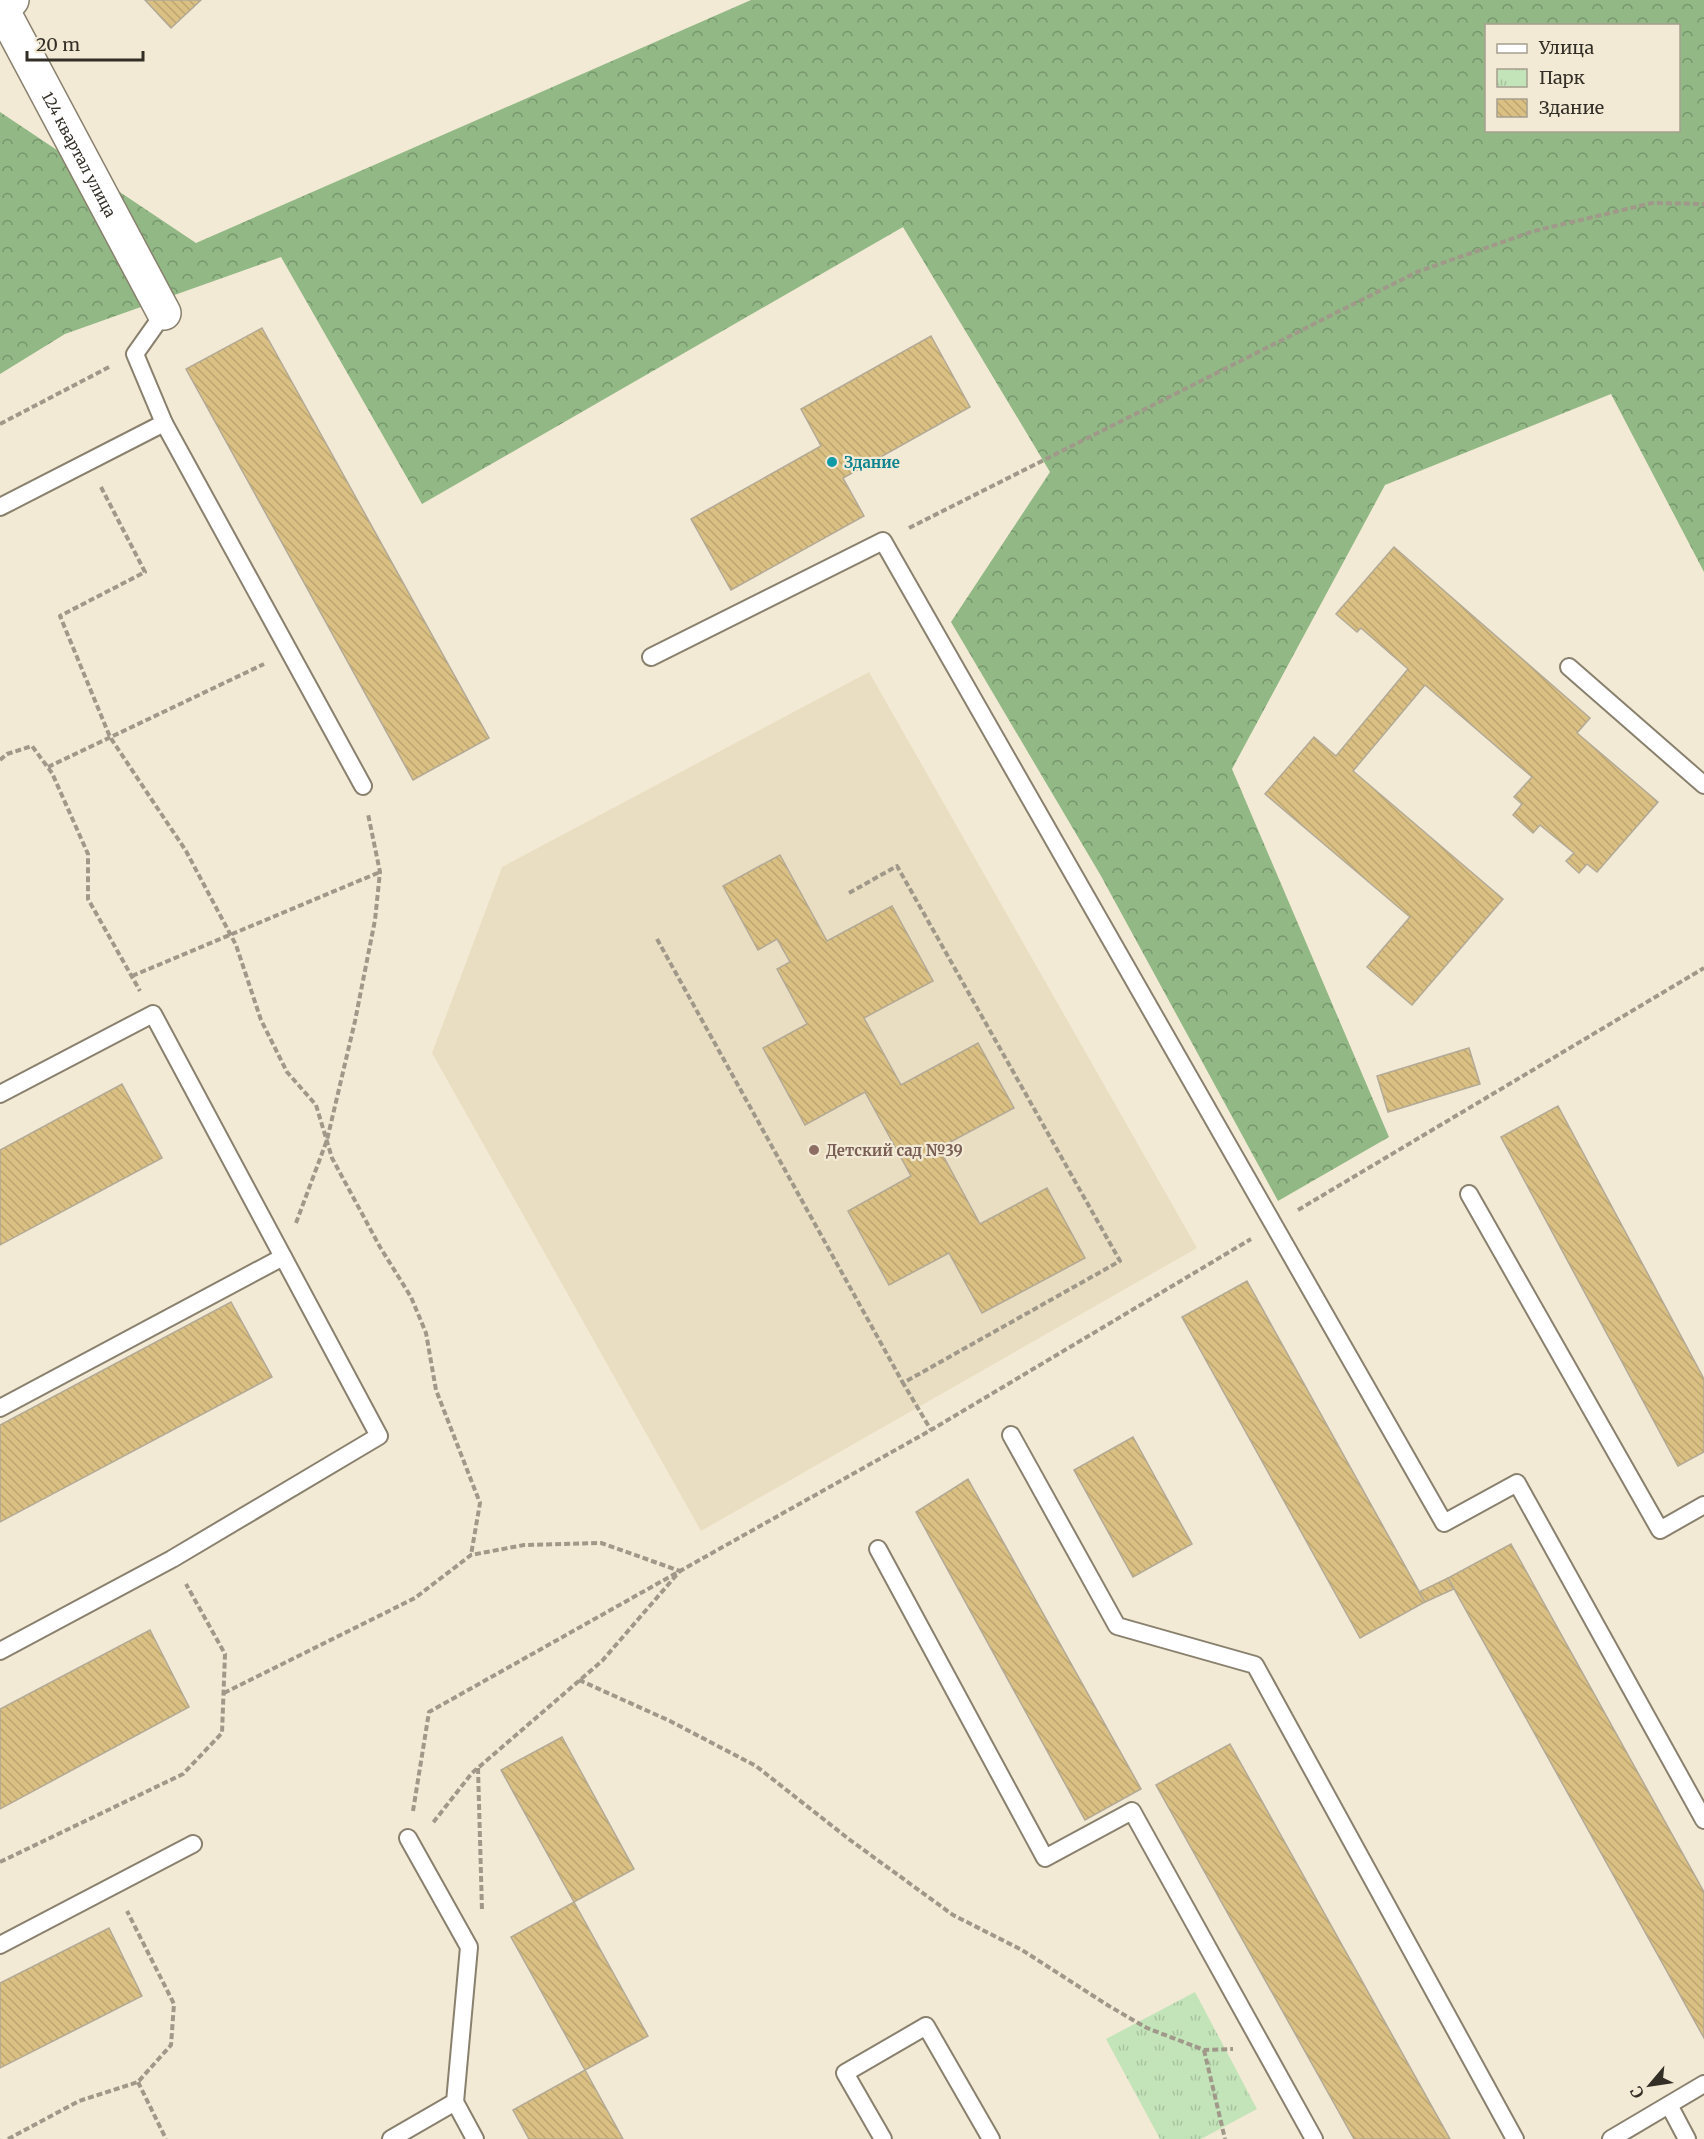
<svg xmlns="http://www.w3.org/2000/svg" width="1704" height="2139" font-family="Merriweather,serif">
	<defs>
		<pattern id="forest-crowns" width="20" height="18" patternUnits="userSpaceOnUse" patternTransform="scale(1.5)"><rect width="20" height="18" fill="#91b885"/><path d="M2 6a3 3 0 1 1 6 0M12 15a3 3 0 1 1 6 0" fill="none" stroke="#77966d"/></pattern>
		<pattern id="park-tufts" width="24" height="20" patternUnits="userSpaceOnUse" patternTransform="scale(1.5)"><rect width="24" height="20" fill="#c3e3b9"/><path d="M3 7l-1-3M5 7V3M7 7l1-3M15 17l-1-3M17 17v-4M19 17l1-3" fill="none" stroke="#a8c39f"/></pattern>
		<pattern id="building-back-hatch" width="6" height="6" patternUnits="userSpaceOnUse" patternTransform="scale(1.5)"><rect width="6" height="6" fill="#dac083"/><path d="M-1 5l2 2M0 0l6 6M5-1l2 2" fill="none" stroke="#bca571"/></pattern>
	</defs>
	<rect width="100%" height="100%" fill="#f3ead5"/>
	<!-- built -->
	<polygon fill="#eadec2" points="869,672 1197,1248 701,1531 432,1053 502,867"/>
	<!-- forest -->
	<path fill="url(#forest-crowns)" fill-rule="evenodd" d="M751 0H1704V572L1611 394 1385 485 1232 769 1389 1137 1278 1201 1101 876 951 622 1050 472 903 227 422 504 281 257 65 334 0 374V112L196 243ZM1486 26H1678V130H1486Z"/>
	<!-- park -->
	<polygon fill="url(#park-tufts)" points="1195,1992 1257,2109 1201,2139 1160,2139 1106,2039"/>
	<!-- building -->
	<g fill="url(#building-back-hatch)" stroke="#b2a996" stroke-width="1.5">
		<polygon points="145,0 201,0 171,28"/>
		<polygon points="262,328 489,738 413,780 186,369"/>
		<polygon points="931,336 970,407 843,478 864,516 731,590 691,519 821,446 801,409"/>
		<polygon points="1394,547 1590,718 1577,733 1658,802 1597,872 1587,864 1579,873 1566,861 1574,853 1540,825 1533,833 1513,815 1522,804 1514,797 1532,777 1425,685 1353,771 1503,899 1412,1005 1367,967 1410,917 1265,794 1314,737 1336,756 1408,669 1361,628 1357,632 1336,614"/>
		<polygon points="780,855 827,941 892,906 933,981 864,1018 901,1085 978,1043 1014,1108 939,1148 980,1224 1047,1188 1085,1258 982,1313 949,1253 889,1285 848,1211 911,1176 865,1092 805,1125 763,1048 807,1024 777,969 790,962 777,939 758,950 723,886"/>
		<polygon points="1469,1048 1480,1084 1388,1112 1377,1076"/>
		<polygon points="122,1084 162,1158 0,1245 0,1150"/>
		<polygon points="1558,1106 1704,1379 1704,1452 1678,1466 1501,1137"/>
		<polygon points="1247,1281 1425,1602 1360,1638 1182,1317"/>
		<polygon points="231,1302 272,1377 0,1522 0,1425"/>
		<polygon points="1133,1437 1192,1544 1133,1577 1074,1470"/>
		<polygon points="968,1479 1141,1789 1085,1820 916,1512"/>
		<polygon points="1511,1544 1704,1892 1704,2038 1448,1578"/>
		<polygon points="1448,1578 1454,1589 1425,1602 1419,1592"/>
		<polygon points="150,1630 189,1707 0,1809 0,1709"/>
		<polygon points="562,1737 634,1869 574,1902 501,1770"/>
		<polygon points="1230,1744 1450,2139 1354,2139 1156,1785"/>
		<polygon points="574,1902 648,2036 585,2070 511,1937"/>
		<polygon points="109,1928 142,1996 0,2068 0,1983"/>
		<polygon points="585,2070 623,2139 529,2139 513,2110"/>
	</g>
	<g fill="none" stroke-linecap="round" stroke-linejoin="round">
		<defs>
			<g id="lane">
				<polyline points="164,313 135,354 164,423 363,786"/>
				<polyline points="0,507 164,423"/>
				<polyline points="651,657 883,541 1444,1523 1517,1483 1704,1820"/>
				<polyline points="1569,667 1704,785"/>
				<polyline points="0,1094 153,1014 379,1436 172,1559 0,1651"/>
				<polyline points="1469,1194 1660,1530 1704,1505"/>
				<polyline points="0,1408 283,1257"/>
				<polyline points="1011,1435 1117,1626 1255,1665 1515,2139"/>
				<polyline points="878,1549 1045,1858 1132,1811 1314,2139"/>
				<polyline points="0,1945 193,1844"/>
				<polyline points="455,2102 475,2139"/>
				<polyline points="1669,2105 1687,2139"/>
				<polyline points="391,2139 455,2102 469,1947 408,1838"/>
				<polyline points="883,2139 845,2073 926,2026 991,2139"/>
				<polyline points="1611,2139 1704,2084"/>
			</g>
			<g id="street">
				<path id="s1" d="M12 0 2 9 164 313"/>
			</g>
		</defs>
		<!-- lane casing -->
		<use href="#lane" stroke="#89816e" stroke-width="20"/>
		<!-- street casing -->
		<use href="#street" stroke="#89816e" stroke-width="36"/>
		<!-- path -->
		<g stroke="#a0998a" stroke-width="4" stroke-dasharray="6 3" stroke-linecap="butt">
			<polyline points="0,424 111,366"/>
			<polyline points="101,487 145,572 60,616 110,737 186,851 236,945 261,1020 287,1072 316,1105 332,1158 380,1247 411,1297 426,1333 436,1390 480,1503 471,1555"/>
			<polyline points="909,528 1417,272 1534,231 1652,203 1704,204"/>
			<polyline points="0,760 7,754 32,746 52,773 88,854 88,899 140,991"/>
			<polyline points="48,767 264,664"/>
			<polyline points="849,893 897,866 1120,1261 903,1383 931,1430"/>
			<polyline points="657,939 903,1383"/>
			<polyline points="132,976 380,872"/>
			<polyline points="1298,1210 1704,968"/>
			<polyline points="296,1223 327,1140 355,1021 375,920 380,872 368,814"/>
			<polyline points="579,1680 670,1721 756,1766 850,1840 953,1915 1022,1950 1109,2006 1147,2028 1204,2050 1233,2049"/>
			<polyline points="224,1693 415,1598 471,1555 524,1545 601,1543 680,1571 602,1661 472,1773 432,1824"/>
			<polyline points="478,1768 482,1910"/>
			<polyline points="413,1811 429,1712 931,1430 1251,1239"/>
			<polyline points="0,1862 183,1774 222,1733 225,1654 186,1584"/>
			<polyline points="1204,2050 1225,2139"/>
			<polyline points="138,2082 166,2139"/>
			<polyline points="8,2139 79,2101 138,2082 171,2045 174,2004 127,1911"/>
		</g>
		<!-- lane -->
		<use href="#lane" stroke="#fff" stroke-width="16"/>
		<!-- street -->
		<use href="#street" stroke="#fff" stroke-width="33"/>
	</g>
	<!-- markers -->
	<circle fill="#0f9aa8" stroke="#f3ead5" stroke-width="2" cx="832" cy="462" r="6"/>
	<circle fill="#8d6e63" stroke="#f3ead5" stroke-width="2" cx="814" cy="1150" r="6"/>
	<g text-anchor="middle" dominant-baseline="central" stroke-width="4.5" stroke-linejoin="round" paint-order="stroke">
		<!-- street labels -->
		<g font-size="15" fill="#332f27" stroke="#f3ead5">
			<text stroke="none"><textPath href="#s1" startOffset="178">124 квартал улица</textPath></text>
		</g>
		<!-- culture labels -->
		<g font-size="15" font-weight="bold" fill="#0d838f" stroke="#f3ead5" text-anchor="start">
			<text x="844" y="462">Здание</text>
		</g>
		<!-- education labels -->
		<g font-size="15" font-weight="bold" fill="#785e54" stroke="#f3ead5" text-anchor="start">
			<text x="826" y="1150">Детский сад №39</text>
		</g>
	</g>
	<!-- legend -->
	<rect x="1485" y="24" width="195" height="108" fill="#f3ead5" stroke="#a69f8f" stroke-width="1.5"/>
	<rect x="1497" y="44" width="30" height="9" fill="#ffffff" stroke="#a69f8f" stroke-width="1.5"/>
	<text x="1539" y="54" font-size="18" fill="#332f27">Улица</text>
	<rect x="1497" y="69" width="30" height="18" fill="url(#park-tufts)" stroke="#a69f8f" stroke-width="1.5"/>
	<text x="1539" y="84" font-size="18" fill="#332f27">Парк</text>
	<rect x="1497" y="99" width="30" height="18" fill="url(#building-back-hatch)" stroke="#a69f8f" stroke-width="1.5"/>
	<text x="1539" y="114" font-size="18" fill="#332f27">Здание</text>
	<!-- north arrow -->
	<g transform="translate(1650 2085) rotate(241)" stroke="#f3ead5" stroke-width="4.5" paint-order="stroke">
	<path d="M0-4.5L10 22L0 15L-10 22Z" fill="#332f27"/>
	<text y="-9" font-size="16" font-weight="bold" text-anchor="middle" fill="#332f27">С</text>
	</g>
	<!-- scale -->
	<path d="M27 51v9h116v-9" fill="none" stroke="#332f27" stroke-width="3"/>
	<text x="36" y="51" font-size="18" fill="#332f27" stroke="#f3ead5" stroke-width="4.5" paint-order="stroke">20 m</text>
</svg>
